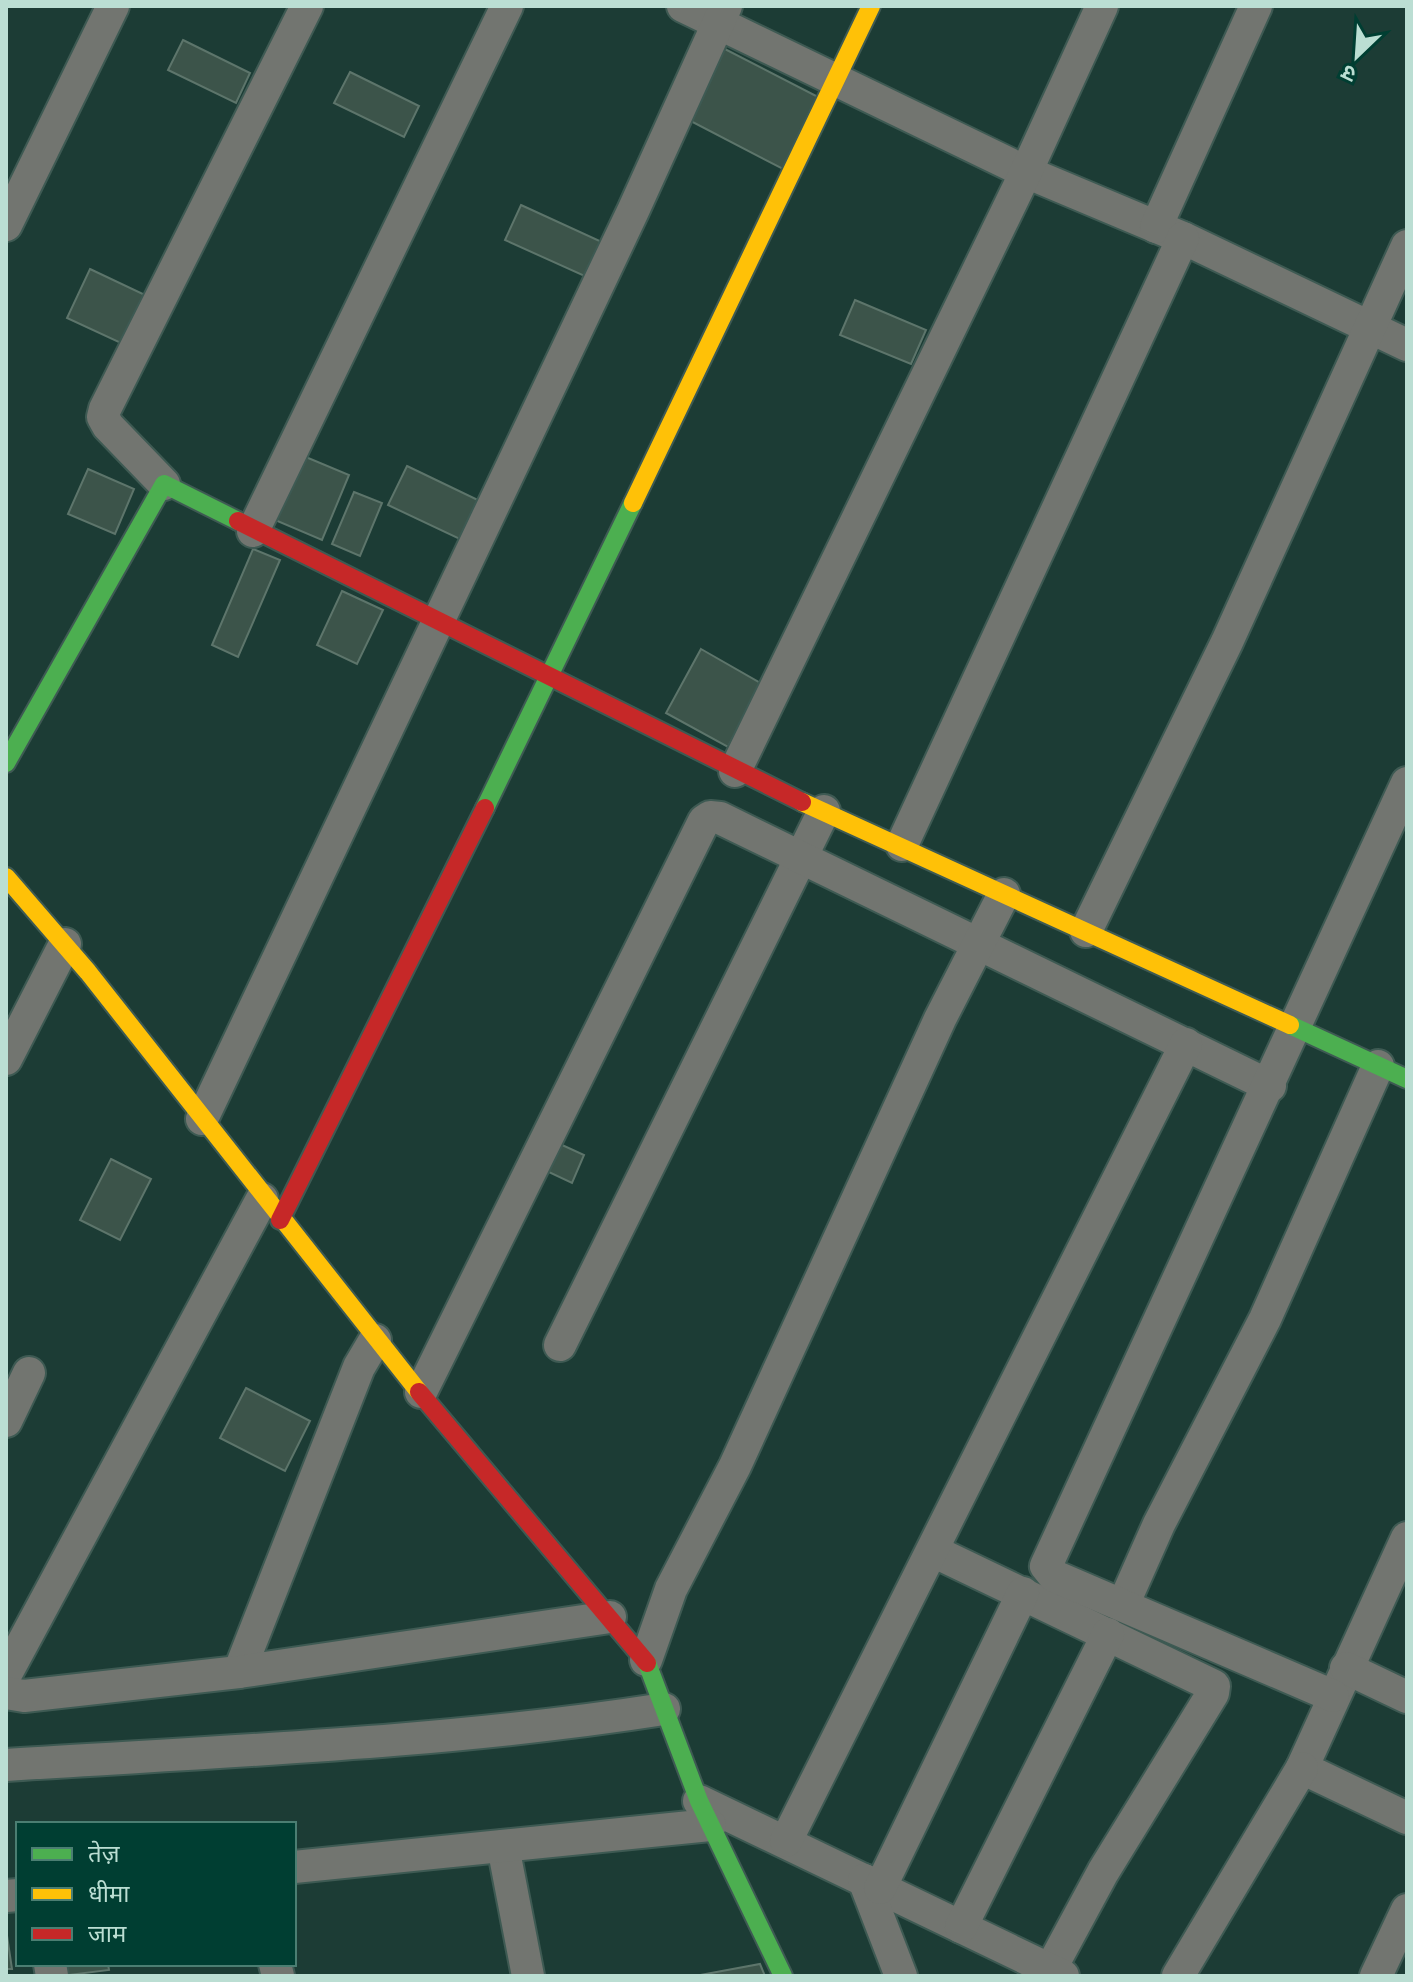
<svg xmlns="http://www.w3.org/2000/svg" width="1413" height="1982" font-family="'Asap Condensed','Noto Sans Devanagari',sans-serif">
	<rect width="100%" height="100%" fill="#1c3c35"/>
	<!-- building -->
	<g fill="#3c544a" stroke="#5d756b" stroke-width="2">
		<polygon points="183,40 250,73 236,103 168,70"/>
		<polygon points="719,46 820,98 783,169 683,117"/>
		<polygon points="350,72 419,106 404,137 334,103"/>
		<polygon points="521,205 604,243 589,278 505,240"/>
		<polygon points="90,269 145,295 123,344 67,318"/>
		<polygon points="855,300 926,330 911,364 840,335"/>
		<polygon points="301,455 349,475 322,540 275,520"/>
		<polygon points="407,466 482,502 464,541 388,505"/>
		<polygon points="88,469 134,489 115,534 68,514"/>
		<polygon points="354,492 382,503 360,556 332,544"/>
		<polygon points="253,549 280,560 238,657 212,645"/>
		<polygon points="342,591 383,610 357,664 317,645"/>
		<polygon points="701,649 762,684 728,747 666,713"/>
		<polygon points="549,1139 584,1155 572,1183 536,1166"/>
		<polygon points="111,1159 151,1179 120,1240 80,1220"/>
		<polygon points="246,1388 310,1421 285,1471 220,1438"/>
		<polygon points="6,1929 12,1969 6,1969"/>
		<polygon points="58,1964 108,1964 109,1970 61,1976"/>
		<polygon points="760,1964 765,1976 695,1976"/>
	</g>
	<g fill="none" stroke-linecap="round" stroke-linejoin="round">
		<defs>
			<g id="street">
				<polyline points="683,6 1026,172 1183,238 1407,345"/>
				<polyline points="6,225 113,6"/>
				<polyline points="1156,227 1256,6"/>
				<polyline points="164,484 108,426 103,417 105,409 307,6"/>
				<polyline points="253,531 507,6"/>
				<polyline points="735,771 1026,172 1102,6"/>
				<polyline points="902,845 1183,238"/>
				<polyline points="1086,931 1227,642 1407,246"/>
				<polyline points="6,1059 65,944"/>
				<polyline points="202,1119 633,211 726,6"/>
				<polyline points="560,1345 824,811"/>
				<polyline points="421,1392 704,821 710,817 720,818 1270,1086"/>
				<polyline points="6,1421 29,1373"/>
				<polyline points="1407,1538 1302,1768 1407,1818"/>
				<polyline points="933,1551 1214,1686 1213,1693 1103,1872 1050,1970"/>
				<polyline points="1123,1605 1159,1524 1265,1319 1378,1066"/>
				<polyline points="646,1660 671,1589 735,1466 940,1019 1004,894"/>
				<polyline points="1346,1668 1407,1697"/>
				<polyline points="239,1672 359,1367 375,1340"/>
				<polyline points="6,1674 262,1199"/>
				<polyline points="6,1693 24,1696 239,1672 610,1617"/>
				<polyline points="1333,1696 1054,1576 1046,1566 1407,783"/>
				<path d="M6 1765C225 1751 447 1743 664 1709"/>
				<polyline points="699,1801 1063,1976"/>
				<polyline points="786,1841 1186,1044"/>
				<polyline points="503,1846 528,1976"/>
				<polyline points="294,1867 710,1825"/>
				<polyline points="864,1880 901,1976"/>
				<polyline points="880,1888 1023,1593"/>
				<polyline points="6,1896 18,1895"/>
				<polyline points="961,1927 1108,1634"/>
				<polyline points="50,1964 52,1976"/>
				<polyline points="275,1964 278,1976"/>
				<polyline points="1178,1976 1302,1768"/>
				<polyline points="1376,1976 1407,1910"/>
			</g>
			<g id="fast">
				<polyline points="6,763 164,484 238,521"/>
				<polyline points="485,808 633,503"/>
				<polyline points="1290,1025 1407,1079"/>
				<polyline points="647,1663 699,1801 783,1976"/>
			</g>
			<g id="slow">
				<polyline points="633,503 871,6"/>
				<polyline points="802,802 1290,1025"/>
				<polyline points="6,877 88,972 419,1392"/>
			</g>
			<g id="jam">
				<polyline points="238,521 802,802"/>
				<polyline points="280,1220 485,808"/>
				<polyline points="419,1392 647,1663"/>
			</g>
		</defs>
		<!-- street casing -->
		<use href="#street" stroke="#3e5a53" stroke-width="36"/>
		<!-- fast casing -->
		<use href="#fast" stroke="#3e5a53" stroke-width="22"/>
		<!-- slow casing -->
		<use href="#slow" stroke="#3e5a53" stroke-width="22"/>
		<!-- jam casing -->
		<use href="#jam" stroke="#3e5a53" stroke-width="22"/>
		<!-- street -->
		<use href="#street" stroke="#727570" stroke-width="32"/>
		<!-- fast -->
		<use href="#fast" stroke="#4caf50" stroke-width="18"/>
		<!-- slow -->
		<use href="#slow" stroke="#ffc107" stroke-width="18"/>
		<!-- jam -->
		<use href="#jam" stroke="#c62828" stroke-width="18"/>
	</g>
	<!-- border -->
	<rect width="1413" height="1982" fill="none" stroke="#bbded3" stroke-width="16"/>
	<!-- legend -->
	<rect x="16" y="1822" width="280" height="144" fill="#003e32" stroke="#4b7e72" stroke-width="2"/>
	<rect x="32" y="1848" width="40" height="12" fill="#4caf50" stroke="#4b7e72" stroke-width="2"/>
	<text x="88" y="1862" font-size="24" fill="#bbded3">तेज़</text>
	<rect x="32" y="1888" width="40" height="12" fill="#ffc107" stroke="#4b7e72" stroke-width="2"/>
	<text x="88" y="1902" font-size="24" fill="#bbded3">धीमा</text>
	<rect x="32" y="1928" width="40" height="12" fill="#c62828" stroke="#4b7e72" stroke-width="2"/>
	<text x="88" y="1942" font-size="24" fill="#bbded3">जाम</text>
	<!-- north arrow -->
	<g transform="translate(1357 56) rotate(205)" stroke="#003e32" stroke-width="6" paint-order="stroke">
	<path d="M0-6L14 30L0 20L-14 30Z" fill="#bbded3"/>
	<text y="-12" font-size="22" font-weight="bold" text-anchor="middle" fill="#bbded3">उ</text>
	</g>
</svg>
